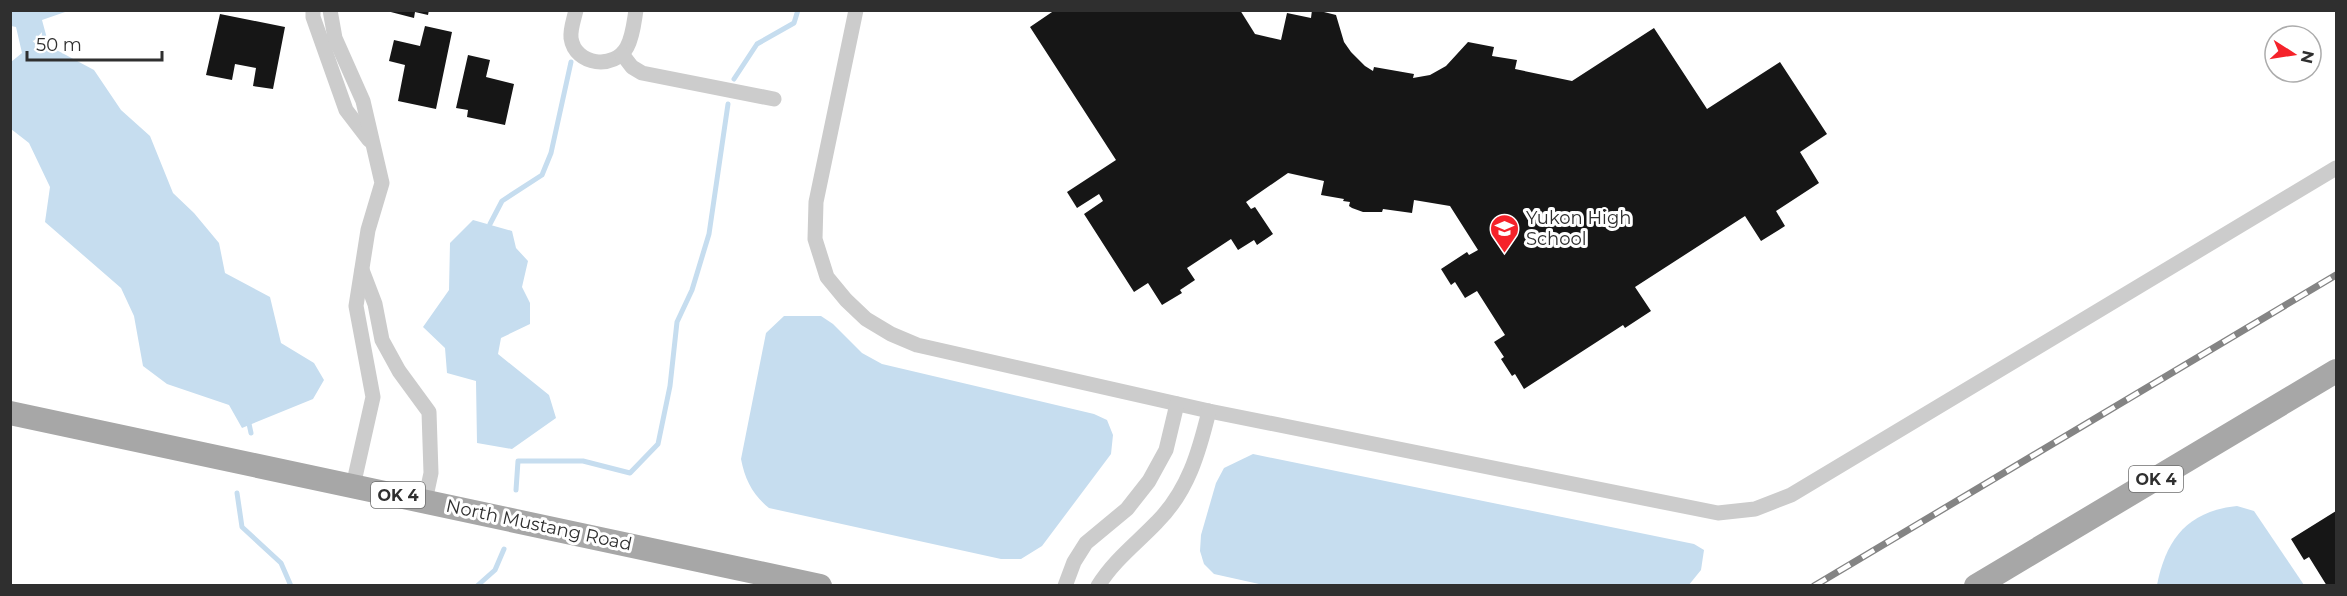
<svg xmlns="http://www.w3.org/2000/svg" width="2347" height="596" font-family="Montserrat,sans-serif">
	<rect width="100%" height="100%" fill="#fff"/>
	<!-- water -->
	<g fill="#c6ddef">
		<polygon points="11,10 68,11 42,20 49,46 94,70 121,110 150,136 173,193 194,213 219,243 225,273 270,297 281,343 314,363 324,380 313,399 242,428 229,405 167,384 143,366 134,316 121,288 45,222 50,187 29,143 11,129 11,62 22,53 16,27 11,26"/>
		<polygon points="473,220 512,231 516,248 528,261 522,287 530,303 530,324 501,338 498,354 549,395 556,418 512,449 477,443 476,381 447,373 445,348 423,327 449,290 450,243"/>
		<path d="M784 316H821L833 324 862 353 882 364 1094 414 1107 420 1113 435 1111 454 1042 546 1021 559H1001L769 508C753 495 745 480 741 459L766 333Z"/>
		<polygon points="1253,454 1694,544 1704,550 1701,570 1688,586 1268,586 1214,574 1204,564 1200,551 1201,535 1216,483 1224,468"/>
		<path d="M2237 506 2254 511 2304 585H2157C2166 539 2188 511 2237 506Z"/>
	</g>
	<g fill="none" stroke-linecap="round" stroke-linejoin="round">
		<!-- stream -->
		<g stroke="#c6ddef" stroke-width="5">
			<polyline points="734,79 757,44 794,23 798,10"/>
			<polyline points="490,224 502,201 542,175 551,153 571,62"/>
			<polyline points="248,419 251,433"/>
			<polyline points="516,490 518,461 583,461 630,473 658,444 670,386 677,322 692,290 709,234 728,104"/>
			<polyline points="237,493 242,527 281,563 291,586"/>
			<polyline points="477,586 495,570 504,549"/>
		</g>
	</g>
	<!-- building -->
	<g fill="#161616">
		<polygon points="383,10 429,10 428,15 415,12 414,18"/>
		<polygon points="1055,10 1240,10 1255,34 1281,40 1287,13 1311,18 1312,10 1316,10 1336,15 1344,42 1351,52 1365,66 1373,71 1374,67 1414,74 1413,78 1430,75 1446,66 1468,42 1494,47 1492,56 1517,60 1515,69 1572,81 1654,28 1707,109 1780,62 1827,134 1800,152 1819,183 1776,211 1785,226 1761,241 1745,216 1635,287 1651,311 1625,328 1623,325 1524,389 1515,374 1512,376 1501,359 1504,357 1494,342 1505,335 1477,291 1465,298 1455,282 1451,285 1441,269 1467,252 1469,255 1478,250 1450,206 1414,200 1412,213 1383,209 1382,212 1363,212 1352,208 1349,206 1350,202 1343,201 1344,199 1321,195 1324,181 1288,173 1246,202 1251,209 1255,207 1273,234 1257,245 1254,240 1238,250 1231,239 1187,268 1195,280 1180,290 1182,293 1162,305 1148,283 1134,292 1084,214 1103,201 1099,194 1077,208 1067,192 1116,160 1030,27"/>
		<polygon points="220,14 285,27 273,89 253,86 256,68 235,64 232,80 206,75"/>
		<polygon points="425,26 452,32 436,109 398,101 405,65 389,61 394,40 420,46"/>
		<polygon points="468,55 490,60 486,77 514,84 505,125 467,117 468,110 456,108"/>
		<polygon points="2336,511 2336,586 2327,586 2309,557 2304,560 2291,539"/>
	</g>
	<g fill="none" stroke-linecap="round" stroke-linejoin="round">
		<!-- street -->
		<g stroke="#ccc" stroke-width="15">
			<polyline points="313,10 313,17 346,110 369,140"/>
			<polyline points="330,10 335,38 363,101 382,183 368,230 356,306 373,397 353,486"/>
			<path d="M576 10C574 19 570 29 571 38 575 66 615 70 627 47 633 36 634 22 636 10"/>
			<polyline points="856,10 816,202 815,239 827,277 846,300 866,319 891,334 917,345 1209,411 1718,513 1755,509 1791,495 2336,168"/>
			<polyline points="622,54 632,67 642,73 774,99"/>
			<polyline points="362,270 375,304 382,340 399,371 429,412 431,473 425,501"/>
			<polyline points="1065,586 1074,562 1086,543 1127,509 1149,481 1166,450 1177,404"/>
			<path d="M1098 586C1114 560 1137 543 1157 522 1188 491 1199 452 1209 411"/>
		</g>
		<!-- primary -->
		<g stroke="#a7a7a7" stroke-width="24">
			<polyline points="10,413 820,586"/>
			<polyline points="1976,586 2336,371"/>
		</g>
		<defs>
			<polyline id="rail" points="1814,586 2336,275"/>
		</defs>
		<!-- rail casing -->
		<use href="#rail" stroke="#848484" stroke-width="7"/>
		<!-- rail -->
		<use href="#rail" stroke="#fff" stroke-width="4.5" stroke-dasharray="14" stroke-linecap="butt"/>
	</g>
	<!-- icons -->
	<defs>
		<symbol id="school-pin" viewBox="-11 -11 22 30"><path d="M0 17L-7.5 6A9.5 9.5 0 1 1 7.5 6Z" fill="#f5222a" stroke="#fff"/><path d="M0-5L7-2L0 1L-7-2ZM-4 1L0 2.5L4 1V4Q0 6-4 4Z" fill="#fff"/></symbol>
	</defs>
	<g fill-rule="evenodd">
		<use href="#school-pin" x="1488" y="212" width="33" height="45"/>
	</g>
	<g text-anchor="middle" dominant-baseline="central" stroke-width="6" stroke-linejoin="round" paint-order="stroke">
		<!-- shield labels -->
		<g fill="#fff" stroke="#6d6d6d" stroke-width="1.5">
			<rect x="2129" y="466" width="54" height="26" rx="4.5"/>
			<rect x="371" y="482" width="54" height="26" rx="4.5"/>
		</g>
		<g font-size="16" font-weight="bold" fill="#2f2f2f">
			<text x="2156" y="479">OK 4</text>
			<text x="398" y="495">OK 4</text>
		</g>
		<!-- poi labels -->
		<g font-size="18" fill="#2f2f2f" stroke="#fff" text-anchor="start">
			<text x="1526" y="218">Yukon High<tspan x="1526" dy="21">School</tspan></text>
		</g>
		<!-- street labels -->
		<g font-size="18" fill="#2f2f2f" stroke="#fff">
			<text transform="translate(539 525) rotate(12)">North Mustang Road</text>
		</g>
	</g>
	<!-- border -->
	<rect width="2347" height="596" fill="none" stroke="#2f2f2f" stroke-width="24"/>
	<!-- north arrow -->
	<g transform="translate(2293 54) rotate(102)"><circle r="28" fill="#ffffff" stroke="#acacac" stroke-width="1.5"/>
	<path d="M0-4.5L10 22L0 15L-10 22Z" fill="#f5222a"/>
	<text y="-9" font-size="16" font-weight="bold" text-anchor="middle" fill="#2f2f2f">N</text>
	</g>
	<!-- scale -->
	<path d="M27 51v9h135v-9" fill="none" stroke="#2f2f2f" stroke-width="3"/>
	<text x="36" y="51" font-size="18" fill="#2f2f2f" stroke="#ffffff" stroke-width="4.5" paint-order="stroke">50 m</text>
</svg>
